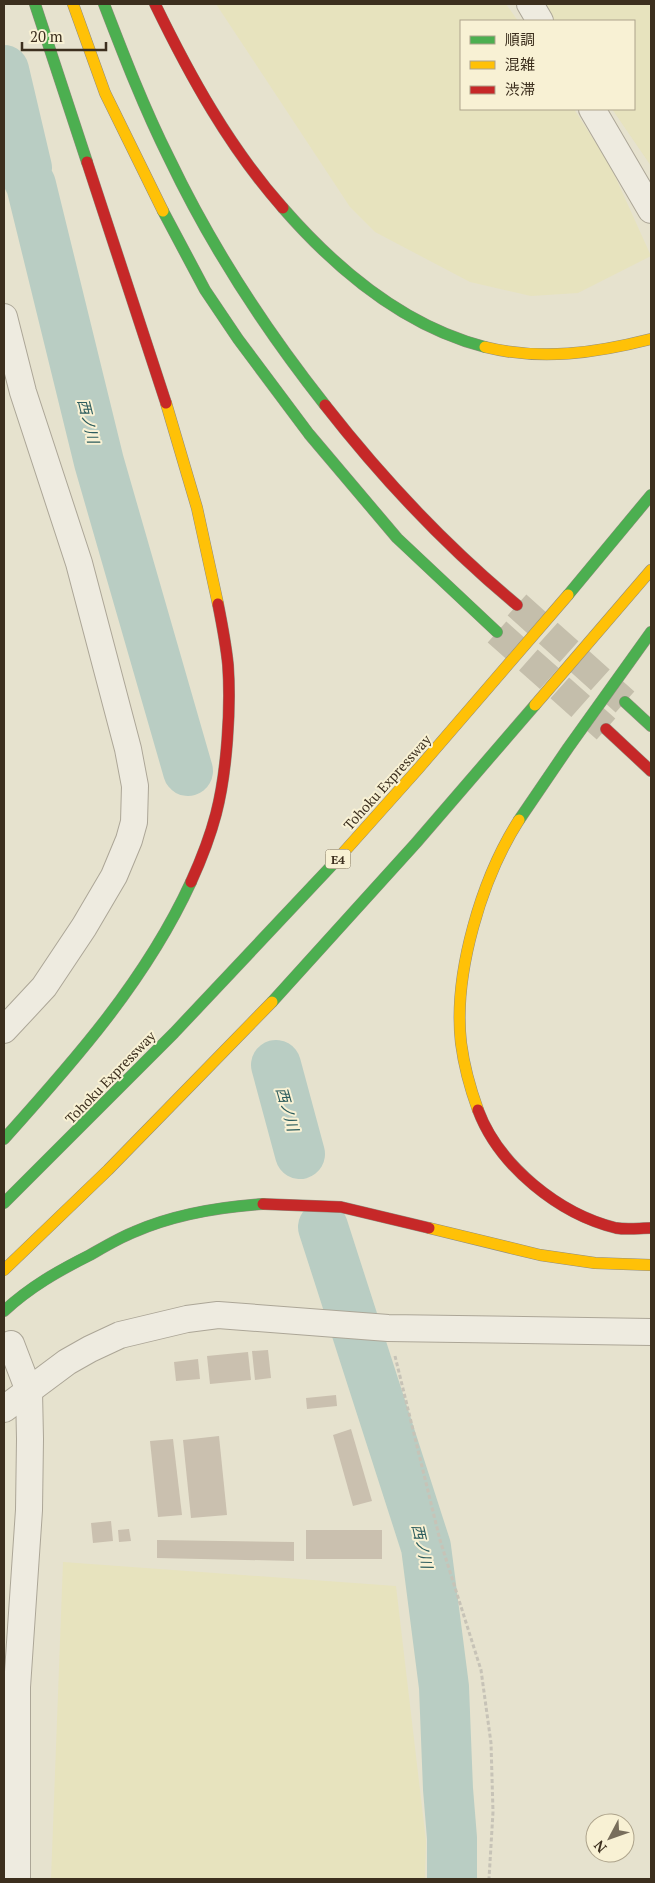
<svg xmlns="http://www.w3.org/2000/svg" width="655" height="1883" font-family="'PT Serif','Noto Sans JP',serif">
	<rect width="100%" height="100%" fill="#e6e2ce"/>
	<!-- farmland -->
	<g fill="#e7e3be">
		<polygon points="216,4 506,4 518,21 461,21 461,109 574,109 610,165 651,256 578,293 531,296 470,282 375,232 350,207"/>
		<polygon points="542,4 651,4 651,166 612,109 634,109 634,21 553,21"/>
		<polygon points="63,1562 396,1586 426,1841 425,1879 51,1879"/>
	</g>
	<g fill="none" stroke-linecap="round" stroke-linejoin="round">
		<!-- river -->
		<g stroke="#b9cdc3" stroke-width="50">
			<polyline points="4,70 27,168 25,173 31,185 99,462 188,771"/>
			<polyline points="276,1065 300,1154"/>
			<polyline points="323,1227 426,1547 444,1687 448,1789 452,1838 452,1879"/>
		</g>
	</g>
	<!-- building -->
	<g fill="#cac0af">
		<polygon points="268,1350 271,1378 255,1380 252,1351"/>
		<polygon points="248,1352 251,1380 210,1384 207,1356"/>
		<polygon points="198,1359 200,1379 176,1381 174,1362"/>
		<polygon points="336,1395 337,1406 307,1409 306,1398"/>
		<polygon points="351,1429 372,1501 353,1506 333,1435"/>
		<polygon points="219,1436 227,1515 191,1518 183,1440"/>
		<polygon points="173,1439 182,1515 158,1517 150,1441"/>
		<polygon points="111,1521 113,1541 93,1543 91,1523"/>
		<polygon points="129,1529 131,1541 119,1542 118,1530"/>
		<rect x="306" y="1530" width="76" height="29"/>
		<polygon points="157,1540 294,1542 294,1561 157,1558"/>
	</g>
	<g fill="none" stroke-linecap="round" stroke-linejoin="round">
		<!-- highway-tunnel -->
		<g stroke="#c4beab" stroke-width="28" stroke-dasharray="28 14" stroke-linecap="butt">
			<polyline points="517,605 625,702"/>
			<polyline points="497,632 606,729"/>
		</g>
		<defs>
			<g id="street">
				<polyline points="530,4 540,21"/>
				<polyline points="592,109 651,210"/>
				<polyline points="4,317 23,392 79,563 128,749 135,786 134,822 129,840 114,876 84,927 44,987 4,1030"/>
				<polyline points="11,1344 29,1391 30,1439 29,1510 17,1687 17,1879"/>
				<polyline points="4,1409 67,1362 90,1349 120,1335 187,1319 218,1315 388,1328 651,1332"/>
			</g>
			<g id="fast">
				<polyline points="35,4 87,162"/>
				<path d="M104 4C124 56 144 108 169 158 211 246 265 329 325 405"/>
				<path d="M283 208C337 270 403 326 485 347"/>
				<polyline points="163,211 205,290 238,339 309,434 397,538 497,632"/>
				<polyline points="568,595 651,495"/>
				<polyline points="625,702 651,726"/>
				<polyline points="519,820 568,748 651,632"/>
				<polyline points="272,1002 416,843 535,705"/>
				<path d="M4 1139C75 1060 146 980 191 882"/>
				<polyline points="4,1203 174,1033 335,862"/>
				<path d="M4 1311C30 1287 58 1271 90 1255 104 1247 119 1238 134 1232 175 1214 219 1207 263 1204"/>
			</g>
			<g id="slow">
				<polyline points="73,4 105,93 163,211"/>
				<path d="M485 347C541 361 596 353 651 339"/>
				<polyline points="166,403 197,508 218,604"/>
				<polyline points="535,705 651,570"/>
				<polyline points="335,862 418,769 568,595"/>
				<path d="M478 1110C470 1088 464 1066 461 1043 453 973 482 878 519 820"/>
				<polyline points="429,1228 540,1255 595,1263 651,1265"/>
				<polyline points="4,1270 108,1170 272,1002"/>
			</g>
			<g id="jam">
				<path d="M155 4C190 76 229 147 283 208"/>
				<polyline points="87,162 166,403"/>
				<path d="M325 405C382 478 446 546 517 605"/>
				<polyline points="606,729 651,771"/>
				<path d="M191 882C201 860 210 837 216 814 227 772 231 708 228 665 226 645 222 624 218 604"/>
				<path d="M478 1110C499 1166 559 1214 616 1228 628 1230 640 1228 651 1228"/>
				<polyline points="263,1204 341,1207 429,1228"/>
			</g>
		</defs>
		<!-- street casing -->
		<use href="#street" stroke="#aca697" stroke-width="28"/>
		<!-- fast casing -->
		<use href="#fast" stroke="#918c7e" stroke-width="12"/>
		<!-- slow casing -->
		<use href="#slow" stroke="#918c7e" stroke-width="12"/>
		<!-- jam casing -->
		<use href="#jam" stroke="#918c7e" stroke-width="12"/>
		<!-- path -->
		<polyline stroke="#c7c3b7" stroke-width="3" stroke-dasharray="4 2.5" stroke-linecap="butt" points="395,1356 440,1540 481,1670 491,1743 493,1812 489,1879"/>
		<!-- street -->
		<use href="#street" stroke="#eeebe0" stroke-width="26"/>
		<!-- fast -->
		<use href="#fast" stroke="#4caf50" stroke-width="11"/>
		<!-- slow -->
		<use href="#slow" stroke="#ffc107" stroke-width="11"/>
		<!-- jam -->
		<use href="#jam" stroke="#c62828" stroke-width="11"/>
	</g>
	<g text-anchor="middle" dominant-baseline="central" stroke-width="4" stroke-linejoin="round" paint-order="stroke">
		<!-- shield labels -->
		<rect fill="#f8f1d4" stroke="#746955" stroke-width="1" x="325.5" y="849.5" width="25" height="19" rx="4"/>
		<g font-size="12" font-weight="bold" fill="#3c2f1e">
			<text x="338" y="859">E4</text>
		</g>
		<!-- street labels -->
		<g font-size="14" fill="#3c2f1e" stroke="#f8f1d4">
			<text transform="translate(387 782) rotate(-48)">Tohoku Expressway</text>
			<text transform="translate(110 1077) rotate(-46)">Tohoku Expressway</text>
		</g>
		<!-- water labels -->
		<g font-size="15" font-style="italic" fill="#2c5c5d" stroke="#f8f1d4">
			<text transform="translate(89 421) rotate(76)">西ノ川</text>
			<text transform="translate(288 1109) rotate(74)">西ノ川</text>
			<text transform="translate(423 1546) rotate(77)">西ノ川</text>
		</g>
	</g>
	<!-- border -->
	<rect width="655" height="1883" fill="none" stroke="#3c2f1e" stroke-width="10"/>
	<!-- legend -->
	<rect x="460" y="20" width="175" height="90" fill="#f8f1d4" stroke="#ada38b"/>
	<rect x="470" y="36" width="25" height="8" fill="#4caf50" stroke="#ada38b"/>
	<text x="505" y="45" font-size="15" fill="#3c2f1e">順調</text>
	<rect x="470" y="61" width="25" height="8" fill="#ffc107" stroke="#ada38b"/>
	<text x="505" y="70" font-size="15" fill="#3c2f1e">混雑</text>
	<rect x="470" y="86" width="25" height="8" fill="#c62828" stroke="#ada38b"/>
	<text x="505" y="95" font-size="15" fill="#3c2f1e">渋滞</text>
	<!-- north arrow -->
	<g transform="translate(610 1838) rotate(229)"><circle r="24" fill="#f8f1d4" stroke="#ada38b"/>
	<path d="M0-4L9 19L0 12L-9 19Z" fill="#786e5c"/>
	<text y="-8" font-size="14" font-weight="bold" text-anchor="middle" fill="#3c2f1e">N</text>
	</g>
	<!-- scale -->
	<path d="M22 42v8h84v-8" fill="none" stroke="#3c2f1e" stroke-width="2.5"/>
	<text x="30" y="42" font-size="15" fill="#3c2f1e" stroke="#f8f1d4" stroke-width="4" paint-order="stroke">20 m</text>
</svg>
